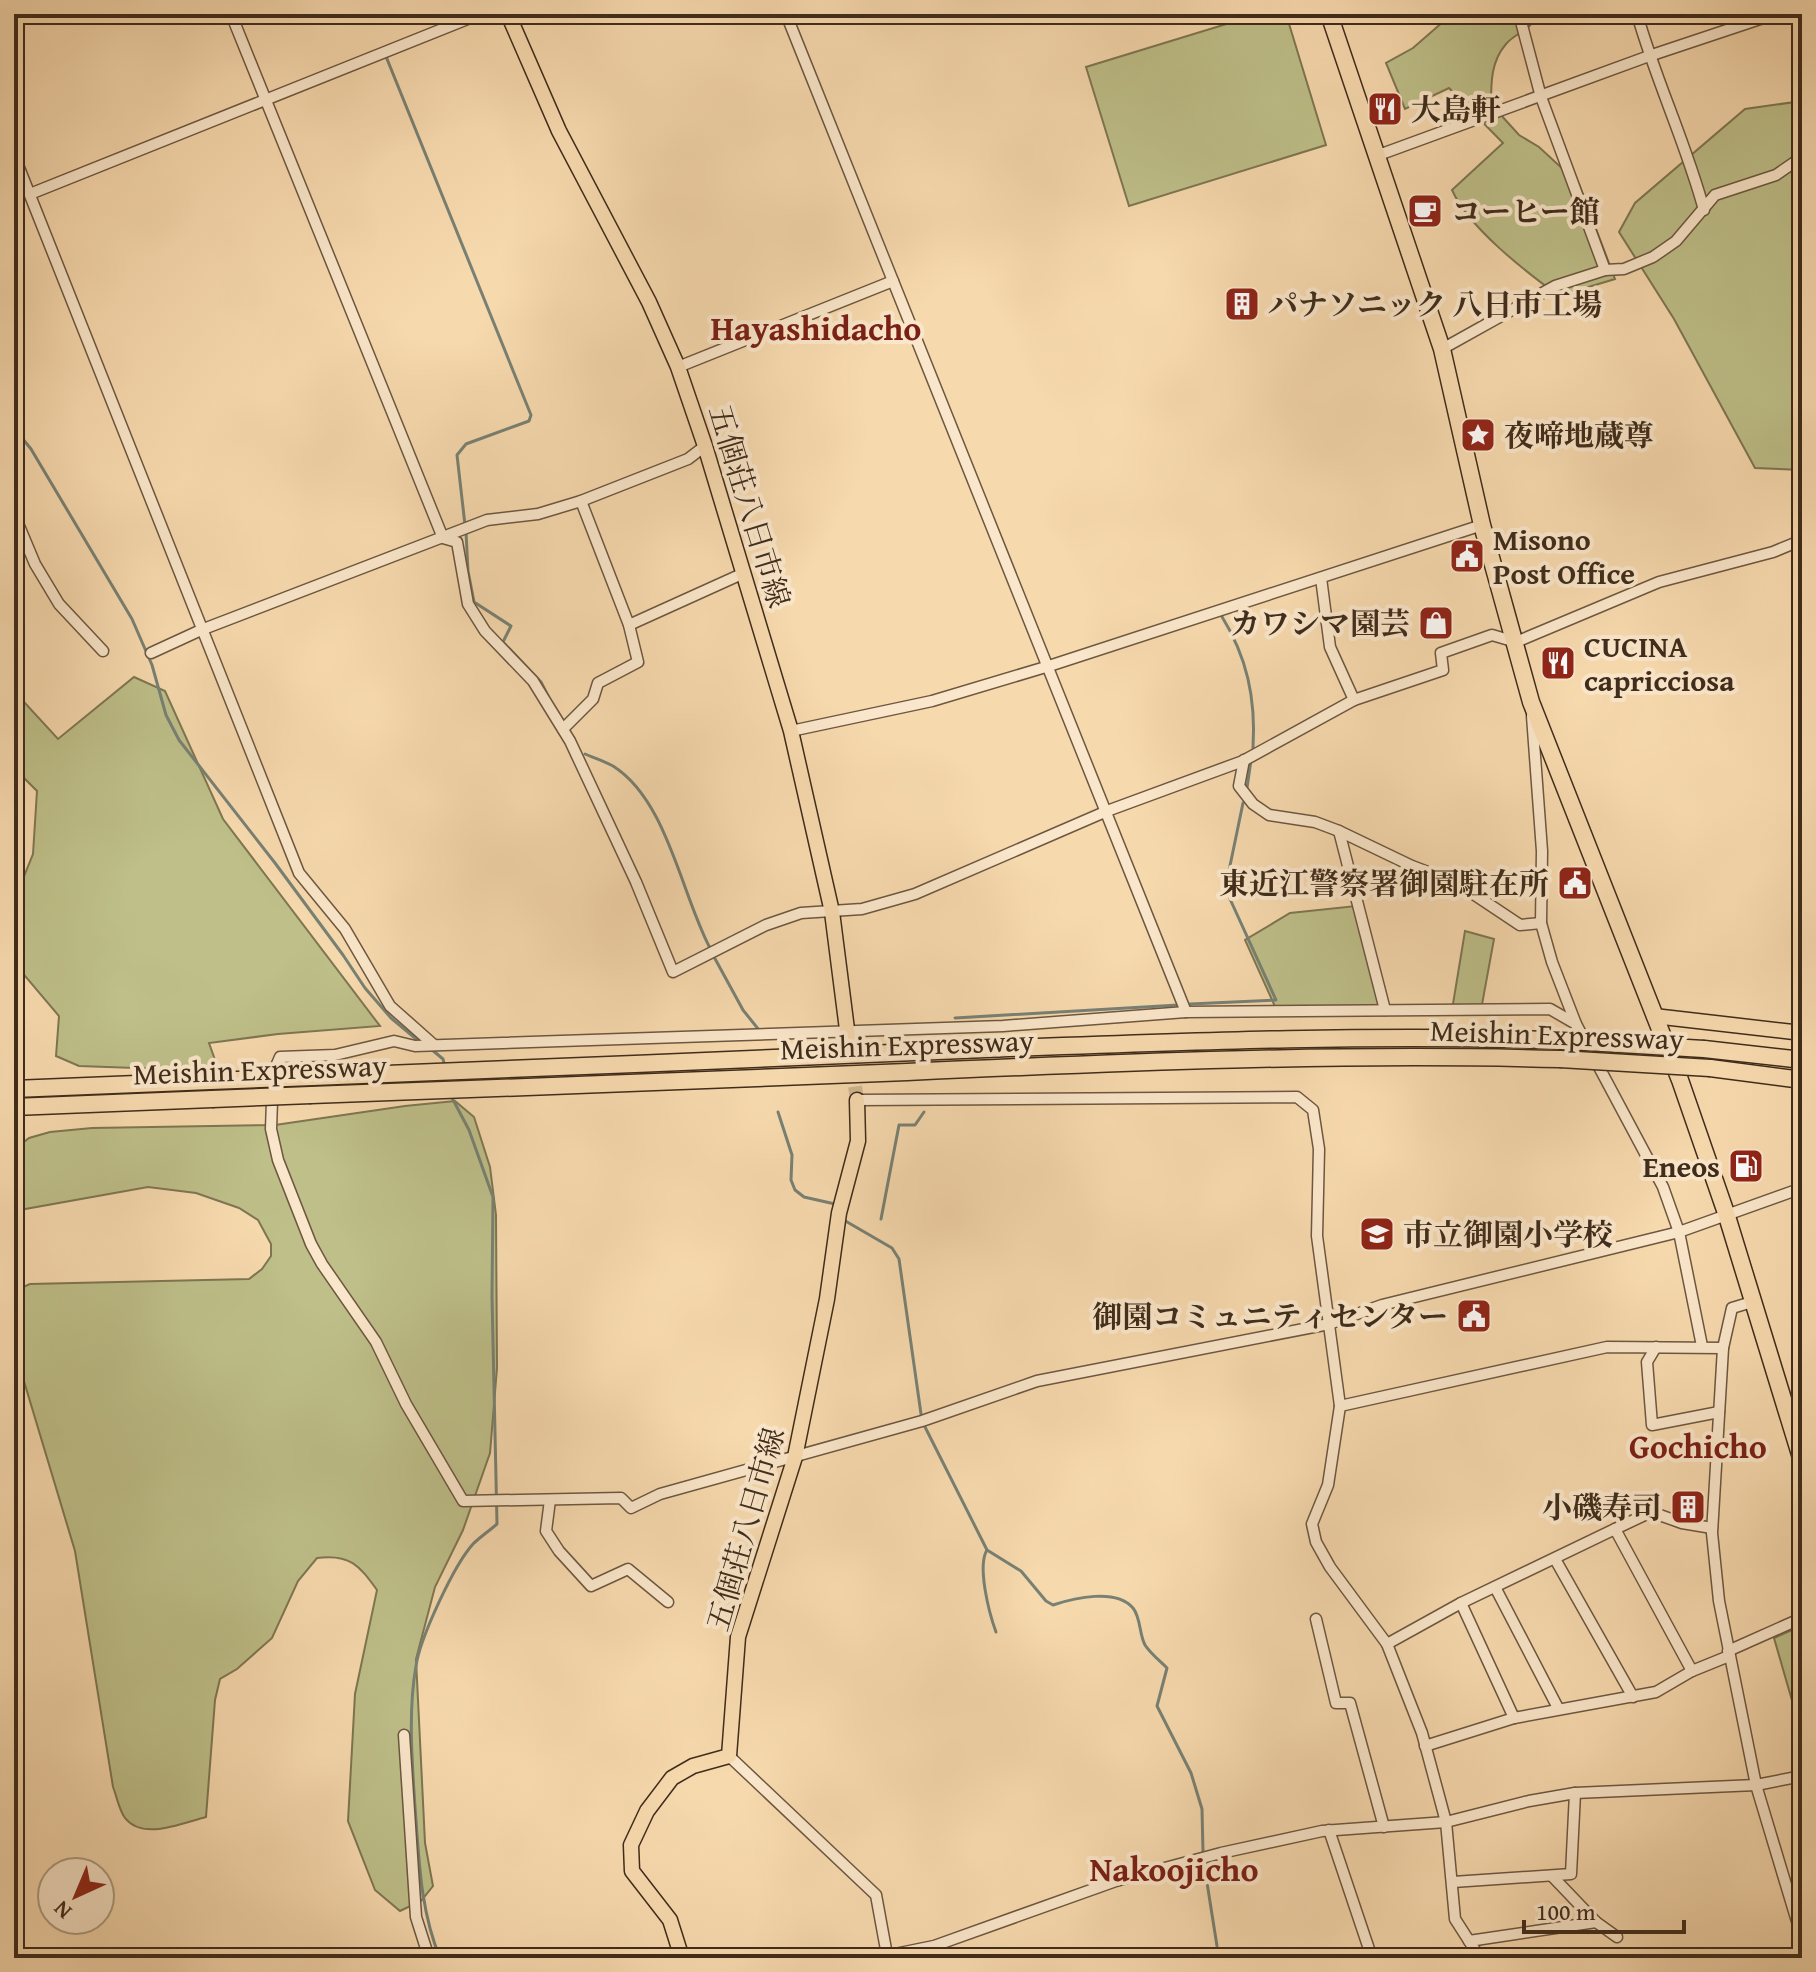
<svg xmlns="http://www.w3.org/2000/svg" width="1816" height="1972" font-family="'Gentium Book Plus','Noto Serif JP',serif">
	<rect width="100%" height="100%" fill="#f7d9ae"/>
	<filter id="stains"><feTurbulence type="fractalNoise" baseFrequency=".0025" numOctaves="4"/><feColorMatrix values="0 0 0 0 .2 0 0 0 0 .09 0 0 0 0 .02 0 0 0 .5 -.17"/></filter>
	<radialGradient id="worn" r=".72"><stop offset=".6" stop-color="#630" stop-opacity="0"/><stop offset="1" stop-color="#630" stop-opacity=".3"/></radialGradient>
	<!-- green -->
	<g fill="#bebf89" stroke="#7e7652" stroke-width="2">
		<polygon points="1259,14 1286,14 1326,145 1129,206 1086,67"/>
		<path d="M1452 14H1536C1532 31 1516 32 1506 44 1491 61 1491 83 1491 104L1519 135 1539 147 1579 184 1615 279 1559 296C1525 271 1469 228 1452 190L1503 143 1449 88 1405 109 1386 63 1413 48Z"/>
		<polygon points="1802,101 1802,470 1755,468 1674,319 1619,232 1635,203 1745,109"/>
		<polygon points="134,677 165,691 223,819 380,1026 278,1034 209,1043 219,1071 79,1066 56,1056 59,1016 14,963 14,901 33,854 37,791 14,768 14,691 58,739"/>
		<polygon points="1356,906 1385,1010 1277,1011 1245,940 1290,913"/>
		<polygon points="1465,931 1494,939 1481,1010 1452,1010"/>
		<path d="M455 1101 474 1117 490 1167 496 1215 497 1368 490 1453 463 1530 435 1587 416 1659 425 1843 433 1886 421 1901 400 1911 375 1890 348 1821 355 1694 377 1590C359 1565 350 1554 317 1558L298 1581 272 1638 237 1669 220 1679 215 1700 206 1817C182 1823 143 1841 125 1818 119 1810 117 1797 113 1787L75 1551 14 1348V1291L30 1284 249 1279 262 1269 271 1256V1244L258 1220 239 1208 196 1193 148 1187 14 1211V1150L29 1138 50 1132 92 1128 275 1125 405 1106Z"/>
		<polygon points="1792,1630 1802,1649 1802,1716 1797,1718 1774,1638"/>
	</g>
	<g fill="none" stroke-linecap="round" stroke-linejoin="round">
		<!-- stream -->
		<g stroke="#788174" stroke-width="3">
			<polyline points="385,54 531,415 529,421 466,444 457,455 465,525"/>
			<polyline points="14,428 31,449 132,619 152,665 166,715 179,740 275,863 343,955 365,988 391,1018 421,1043"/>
			<polyline points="466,532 468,571 474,602 511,626 503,642 541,682 550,700"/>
			<path d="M1221 615C1247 657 1256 698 1253 748"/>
			<path d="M585 754C594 758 604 761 613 766 667 800 681 893 710 948"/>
			<polyline points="1247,788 1251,760"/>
			<polyline points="713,955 743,1010 759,1030"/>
			<polyline points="1190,1004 1276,1000 1230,899 1226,885 1243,803"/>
			<polyline points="955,1018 1178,1005"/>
			<polyline points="431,1049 443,1059 445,1067"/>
			<polyline points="778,1112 792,1155 791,1180 795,1190 804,1197 835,1204"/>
			<path d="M842 1219 892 1248 899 1259 922 1421 987 1550 1021 1571 1046 1601 1053 1605C1074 1598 1116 1588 1133 1608 1141 1618 1139 1634 1145 1645 1150 1653 1160 1661 1167 1668L1157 1706 1191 1773 1202 1809 1203 1852"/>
			<polyline points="881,1219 899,1125 915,1125 924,1112"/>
			<path d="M987 1550C977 1566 989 1613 996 1632"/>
			<polyline points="1205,1870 1217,1946"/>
			<path d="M440 1958C420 1910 419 1858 415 1807 412 1761 408 1711 416 1666 420 1638 454 1565 473 1544 480 1537 489 1531 497 1524L492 1296 493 1197 469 1130 450 1094"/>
		</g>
		<!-- major-tunnel -->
		<polyline stroke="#d2b691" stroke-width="14" stroke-dasharray="14 7" stroke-linecap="butt" points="849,1045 857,1100"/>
		<defs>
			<g id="minor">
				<polyline points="231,14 443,538 457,542 468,604 485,631 533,681 570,741 636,882 673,972 766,925 801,913 862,909 915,894 1107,811 1243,761 1354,700 1443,670 1441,653 1492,635 1516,642 1659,582 1773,552 1802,540"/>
				<polyline points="786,14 1186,1012"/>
				<polyline points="1519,14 1541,97 1605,270"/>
				<path d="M1637 14C1656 81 1686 143 1704 210"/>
				<polyline points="14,155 299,873 345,929 390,1006 434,1045"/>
				<polyline points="1376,156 1649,56 1775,14"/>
				<polyline points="30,194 480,14"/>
				<polyline points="1442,349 1555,286 1605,270 1624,269 1653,257 1676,241 1715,195 1776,175 1802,157"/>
				<polyline points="678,367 893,281"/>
				<polyline points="14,514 35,564 59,604 103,651"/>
				<polyline points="1321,578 1330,647 1354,700"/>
				<polyline points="629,625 744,573"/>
				<polyline points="151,653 201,630 487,520 538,514 581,501 688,459 705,446"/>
				<polyline points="1532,716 1542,851 1541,923 1552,962 1576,1024 1663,1187 1679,1232 1702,1346"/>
				<polyline points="563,729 593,699 598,683 638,662 629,625 581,501"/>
				<polyline points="791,731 932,701 1049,666 1482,525"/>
				<polyline points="1244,760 1239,786 1253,804 1269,815 1315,822 1339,831 1412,866 1457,883 1520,925 1541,923"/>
				<polyline points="1339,831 1385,1010"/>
				<polyline points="1576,1024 1550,1009 1186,1012 1003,1026 415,1046 394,1041 335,1055 280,1057 273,1073 271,1129 278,1160 311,1244 322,1264 376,1342 406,1404 463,1501 621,1498 631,1508 660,1494 922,1421 1037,1381 1329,1324 1382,1305 1679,1232 1802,1188"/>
				<polyline points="857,1100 1297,1097 1313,1110 1319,1149 1317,1236 1340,1406 1607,1347 1723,1348"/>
				<polyline points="1752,1302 1732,1308 1723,1348 1712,1533 1719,1601 1756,1785 1802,1938"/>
				<polyline points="1656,1347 1647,1362 1652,1425 1719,1412"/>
				<polyline points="1340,1406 1328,1485 1312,1524 1316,1542 1330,1567 1387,1644 1422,1733 1446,1822 1455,1919 1480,1958"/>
				<polyline points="550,1500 546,1531 559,1551 591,1586 628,1569 668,1602"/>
				<polyline points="1615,1529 1651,1512 1682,1523 1712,1528"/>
				<polyline points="1555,1559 1633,1697"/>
				<polyline points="1495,1587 1558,1708"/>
				<polyline points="1461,1603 1514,1718"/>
				<polyline points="1316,1619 1336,1703 1350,1703 1384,1827"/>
				<polyline points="1387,1644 1461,1603 1615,1529 1692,1671"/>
				<polyline points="1728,1651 1802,1618"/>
				<polyline points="404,1735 416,1917 429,1958"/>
				<polyline points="1425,1746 1514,1718 1656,1692 1692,1671 1729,1656"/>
				<polyline points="729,1756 876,1895 887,1955"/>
				<polyline points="1329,1830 1372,1958"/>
				<polyline points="1552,1876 1596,1922 1617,1937"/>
				<polyline points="1453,1882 1571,1874 1575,1793"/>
				<polyline points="1469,1941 1596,1922"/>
				<polyline points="875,1958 934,1946 1116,1881 1221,1853 1322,1831 1446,1822 1529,1801 1575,1793 1756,1785 1802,1776"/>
			</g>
			<g id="major">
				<polyline points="508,14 559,131 649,302 678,367 705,446 791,731 832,912 849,1045"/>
				<polyline points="1654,1016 1802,1033"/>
				<polyline points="682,1958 670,1920 632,1871 631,1845 647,1811 672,1778 693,1766 729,1756 738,1637 795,1457 827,1299 839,1213 858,1141 857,1100"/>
			</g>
			<g id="highway">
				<polyline points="1329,14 1442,349 1482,525 1531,702 1680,1080 1726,1213 1802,1461"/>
				<polyline points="1704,1049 1802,1060"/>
				<polyline points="1710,1068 1802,1080"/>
				<path d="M312 1077C537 1069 761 1058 986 1049 1175 1042 1364 1034 1553 1040"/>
				<polyline points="14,1089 210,1081"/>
				<path d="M311 1095C510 1088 708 1080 907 1072 1124 1062 1342 1053 1560 1059"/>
				<polyline points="14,1107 212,1099"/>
			</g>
		</defs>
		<!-- minor casing -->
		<use href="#minor" stroke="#6d5740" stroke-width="13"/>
		<!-- major casing -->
		<use href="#major" stroke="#3f2c1b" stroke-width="17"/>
		<!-- highway casing -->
		<use href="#highway" stroke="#3f2c1b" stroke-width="19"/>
		<!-- minor -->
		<use href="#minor" stroke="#fae6ca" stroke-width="10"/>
		<!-- major -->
		<use href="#major" stroke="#f7d9ae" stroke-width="14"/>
		<!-- highway -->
		<use href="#highway" stroke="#f7d9ae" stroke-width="16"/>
		<defs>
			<g id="highway-bridge">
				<polyline points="1553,1040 1704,1049"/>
				<polyline points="1560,1059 1710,1068"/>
				<polyline points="210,1081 312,1077"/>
				<polyline points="212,1099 311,1095"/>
			</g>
		</defs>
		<!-- highway-bridge casing -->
		<use href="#highway-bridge" stroke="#3f2c1b" stroke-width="19" stroke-linecap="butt"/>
		<!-- highway-bridge -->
		<use href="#highway-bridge" stroke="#f7d9ae" stroke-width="16"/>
	</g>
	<!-- icons -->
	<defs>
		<symbol id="restaurant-square" viewBox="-11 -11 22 22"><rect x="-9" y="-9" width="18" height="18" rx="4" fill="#8f2418" stroke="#fae6ca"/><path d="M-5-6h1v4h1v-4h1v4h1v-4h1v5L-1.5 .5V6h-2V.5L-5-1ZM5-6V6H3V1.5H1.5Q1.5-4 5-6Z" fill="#fff"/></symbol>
		<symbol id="cafe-square" viewBox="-11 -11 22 22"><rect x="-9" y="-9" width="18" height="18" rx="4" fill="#8f2418" stroke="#fae6ca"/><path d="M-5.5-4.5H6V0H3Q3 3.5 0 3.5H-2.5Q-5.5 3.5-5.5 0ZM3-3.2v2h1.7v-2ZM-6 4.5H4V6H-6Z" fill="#fff"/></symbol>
		<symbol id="building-square" viewBox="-11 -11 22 22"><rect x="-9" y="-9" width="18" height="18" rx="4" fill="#8f2418" stroke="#fae6ca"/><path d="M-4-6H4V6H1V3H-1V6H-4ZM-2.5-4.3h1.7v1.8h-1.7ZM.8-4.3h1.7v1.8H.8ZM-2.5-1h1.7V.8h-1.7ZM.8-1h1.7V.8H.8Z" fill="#fff"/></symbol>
		<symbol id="sight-square" viewBox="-11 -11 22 22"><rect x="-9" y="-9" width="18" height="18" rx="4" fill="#8f2418" stroke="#fae6ca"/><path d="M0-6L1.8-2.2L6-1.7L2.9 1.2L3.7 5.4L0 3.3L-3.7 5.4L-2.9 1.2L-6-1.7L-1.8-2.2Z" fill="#fff"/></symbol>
		<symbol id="civic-square" viewBox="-11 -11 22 22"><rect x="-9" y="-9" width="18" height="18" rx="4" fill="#8f2418" stroke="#fae6ca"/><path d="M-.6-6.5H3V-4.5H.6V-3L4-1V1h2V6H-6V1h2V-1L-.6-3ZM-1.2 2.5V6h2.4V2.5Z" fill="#fff"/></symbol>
		<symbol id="shop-square" viewBox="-11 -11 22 22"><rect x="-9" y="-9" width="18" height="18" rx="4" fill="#8f2418" stroke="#fae6ca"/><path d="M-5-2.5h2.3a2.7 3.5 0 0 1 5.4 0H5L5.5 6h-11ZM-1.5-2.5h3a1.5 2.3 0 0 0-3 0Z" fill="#fff"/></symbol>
		<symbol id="fuel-square" viewBox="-11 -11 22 22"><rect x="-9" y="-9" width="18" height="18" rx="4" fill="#8f2418" stroke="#fae6ca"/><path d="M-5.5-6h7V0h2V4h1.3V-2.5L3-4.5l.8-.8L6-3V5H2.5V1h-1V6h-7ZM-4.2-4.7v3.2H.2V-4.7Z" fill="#fff"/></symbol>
		<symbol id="school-square" viewBox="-11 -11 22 22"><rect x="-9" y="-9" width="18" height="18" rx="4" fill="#8f2418" stroke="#fae6ca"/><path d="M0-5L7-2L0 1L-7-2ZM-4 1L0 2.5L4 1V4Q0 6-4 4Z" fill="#fff"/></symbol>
	</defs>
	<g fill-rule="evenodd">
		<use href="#restaurant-square" x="1365" y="89" width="40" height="40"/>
		<use href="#cafe-square" x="1405" y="191" width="40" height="40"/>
		<use href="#building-square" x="1222" y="284" width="40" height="40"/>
		<use href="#sight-square" x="1458" y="415" width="40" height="40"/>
		<use href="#civic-square" x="1447" y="536" width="40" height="40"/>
		<use href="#shop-square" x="1416" y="603" width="40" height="40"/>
		<use href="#restaurant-square" x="1538" y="643" width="40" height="40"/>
		<use href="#civic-square" x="1555" y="863" width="40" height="40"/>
		<use href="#fuel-square" x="1726" y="1146" width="40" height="40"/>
		<use href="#school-square" x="1357" y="1214" width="40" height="40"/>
		<use href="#civic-square" x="1454" y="1296" width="40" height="40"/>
		<use href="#building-square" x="1668" y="1487" width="40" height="40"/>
	</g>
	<g text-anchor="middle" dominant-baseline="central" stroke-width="8" stroke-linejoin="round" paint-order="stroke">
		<!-- poi labels -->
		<g font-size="30" font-weight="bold" fill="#3f2c1b" stroke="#fae6ca" text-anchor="start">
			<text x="1411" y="109">大島軒</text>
			<text x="1451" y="211">コーヒー館</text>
			<text x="1268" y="304">パナソニック 八日市工場</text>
			<text x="1504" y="435">夜啼地蔵尊</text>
			<text x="1493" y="539">Misono<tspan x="1493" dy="34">Post Office</tspan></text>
			<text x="1410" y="623" text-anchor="end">カワシマ園芸</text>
			<text x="1584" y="646">CUCINA<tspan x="1584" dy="34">capricciosa</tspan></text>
			<text x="1549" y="883" text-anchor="end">東近江警察署御園駐在所</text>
			<text x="1720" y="1166" text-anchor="end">Eneos</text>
			<text x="1403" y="1234">市立御園小学校</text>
			<text x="1448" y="1316" text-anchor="end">御園コミュニティセンター</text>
			<text x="1662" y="1507" text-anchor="end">小磯寿司</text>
		</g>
		<!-- street labels -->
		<g font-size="30" fill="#3f2c1b" stroke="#fae6ca">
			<text transform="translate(750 506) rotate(73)">五個荘八日市線</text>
			<text transform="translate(1557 1034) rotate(2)">Meishin Expressway</text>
			<text transform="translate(907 1044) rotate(-2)">Meishin Expressway</text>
			<text transform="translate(260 1069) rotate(-2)">Meishin Expressway</text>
			<text transform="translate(745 1529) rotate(-74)">五個荘八日市線</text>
		</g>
		<!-- quarter labels -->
		<g font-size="34" font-weight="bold" fill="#7a1f14" stroke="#fae6ca">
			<text x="816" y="327">Hayashidacho</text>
			<text x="1698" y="1445">Gochicho</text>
			<text x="1174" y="1868">Nakoojicho</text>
		</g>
	</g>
	<!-- margin -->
	<rect width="1816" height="1972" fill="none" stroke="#f7d9ae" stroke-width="48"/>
	<rect x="16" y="16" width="1784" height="1940" fill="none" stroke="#3f2c1b" stroke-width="4"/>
	<rect x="24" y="24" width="1768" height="1924" fill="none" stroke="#3f2c1b" stroke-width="2"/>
	<!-- north arrow -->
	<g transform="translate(76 1896) rotate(224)"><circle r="38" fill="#fae6ca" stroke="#af9c84" stroke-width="2"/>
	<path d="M0-6L14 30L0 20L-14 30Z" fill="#8f2418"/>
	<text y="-12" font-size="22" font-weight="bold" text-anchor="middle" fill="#3f2c1b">N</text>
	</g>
	<!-- scale -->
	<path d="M1524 1920v12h160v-12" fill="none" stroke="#3f2c1b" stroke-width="4"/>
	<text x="1536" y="1920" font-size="24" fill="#3f2c1b" stroke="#fae6ca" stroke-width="6" paint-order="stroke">100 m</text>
	<rect width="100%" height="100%" filter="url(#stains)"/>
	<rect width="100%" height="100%" fill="url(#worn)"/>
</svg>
